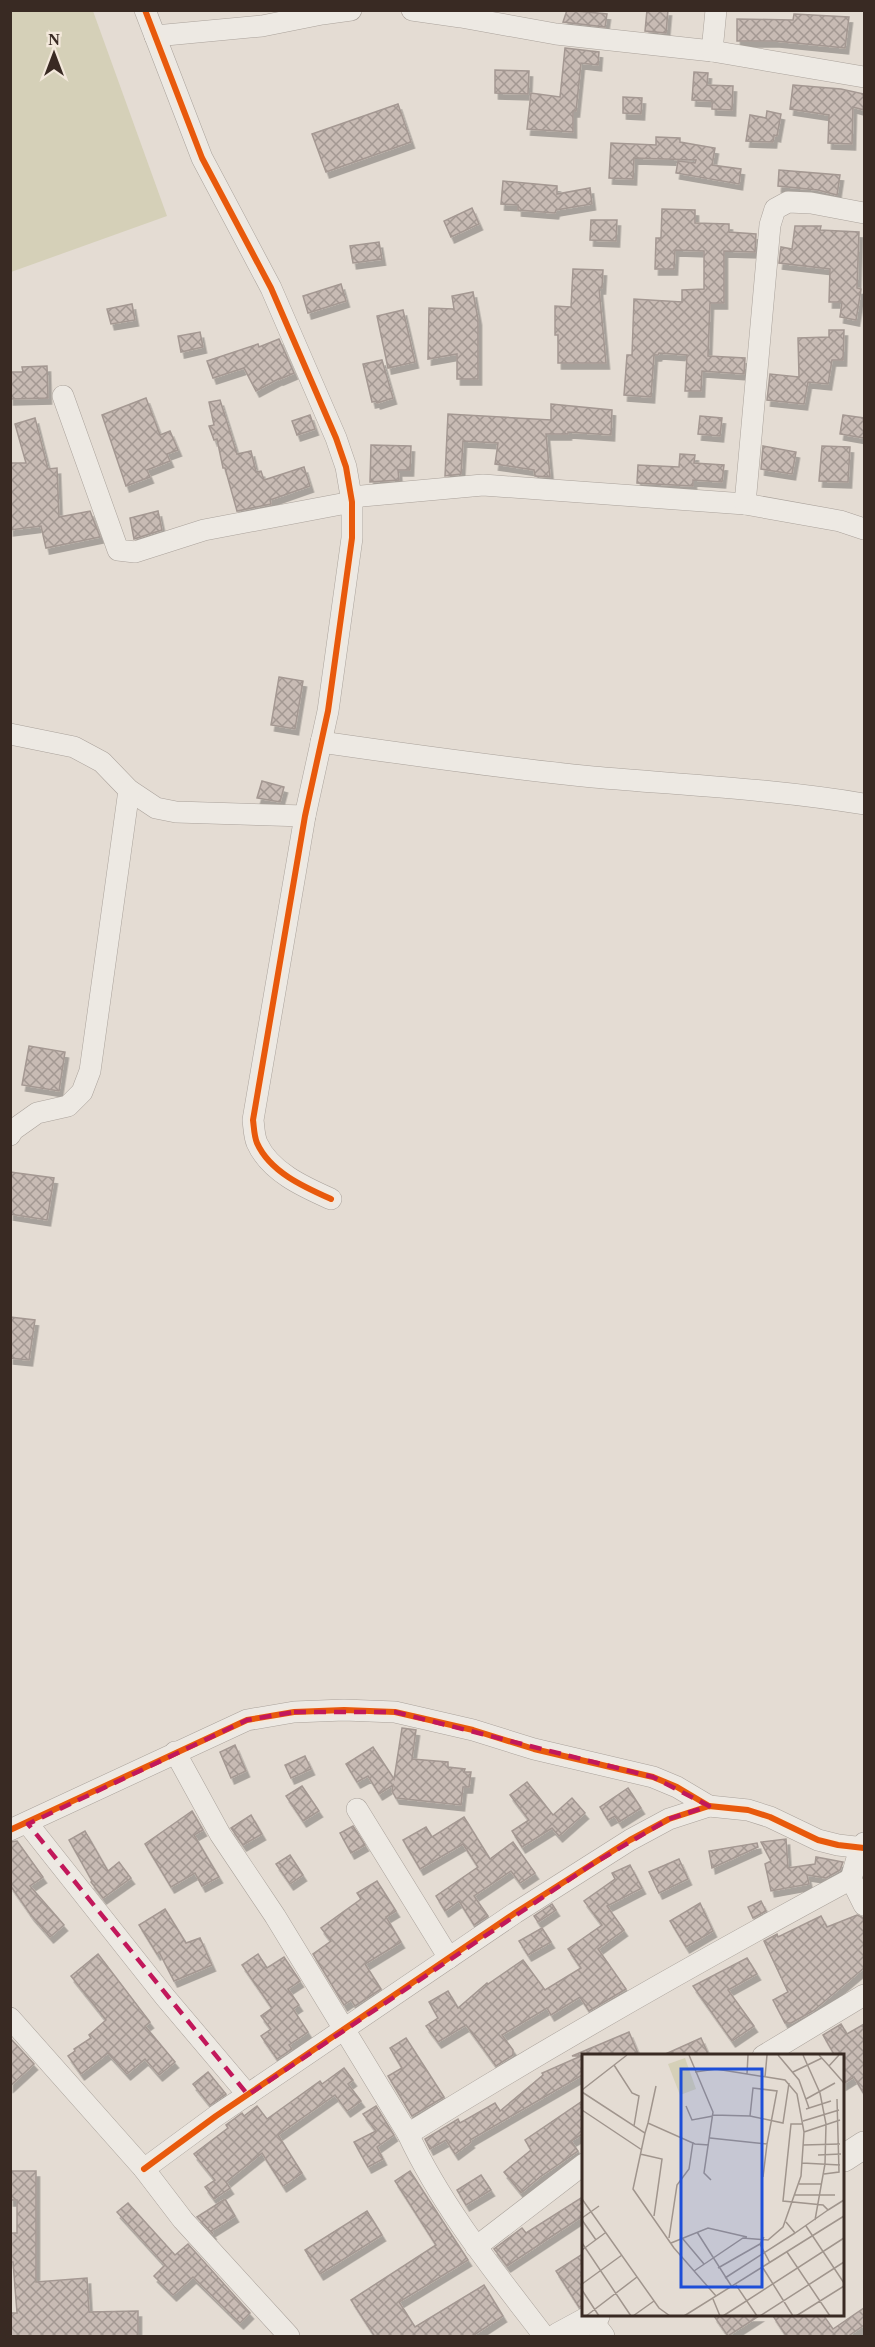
<svg xmlns="http://www.w3.org/2000/svg" width="875" height="2347" font-family="Georgia,serif">
	<defs>
		<pattern id="building-cross-hatch" width="8" height="8" patternUnits="userSpaceOnUse" patternTransform="scale(1.5)"><rect width="8" height="8" fill="#c8bbb4"/><path d="M0 0l8 8M0 8l8-8" fill="none" stroke="#a39892"/></pattern>
		<filter id="shadow"><feDropShadow dx="3.5" dy="6" stdDeviation="0" flood-color="#0004"/></filter>
	</defs>
	<rect width="100%" height="100%" fill="#e4dcd3"/>
	<!-- pitch -->
	<polygon fill="#d5d0b8" points="11,10 93,11 167,216 11,272"/>
	<!-- building -->
	<g fill="url(#building-cross-hatch)" stroke="#a49892" stroke-width="1.5" filter="url(#shadow)">
		<polygon points="567,10 607,14 605,27 563,22"/>
		<polygon points="647,10 668,10 666,33 645,31"/>
		<polygon points="794,14 849,17 845,48 776,41 737,41 737,19 793,20"/>
		<polygon points="565,48 599,52 598,65 581,63 576,111 573,111 573,132 527,129 531,93 560,97"/>
		<polygon points="495,70 529,71 528,94 495,93"/>
		<polygon points="694,72 708,73 707,85 733,86 732,110 712,109 712,101 692,100"/>
		<polygon points="793,85 841,89 864,94 864,110 853,107 852,144 828,143 829,115 790,109"/>
		<polygon points="623,97 642,98 641,114 623,113"/>
		<polygon points="398,104 411,142 326,172 312,134"/>
		<polygon points="767,111 781,114 777,136 774,135 773,142 746,141 750,115 766,118"/>
		<polygon points="656,137 680,138 680,142 715,148 712,165 741,169 739,184 676,173 678,161 695,163 696,160 634,158 633,179 609,178 611,143 656,145"/>
		<polygon points="779,170 840,175 837,195 818,190 778,186"/>
		<polygon points="503,181 557,186 557,194 590,188 592,204 556,210 555,213 518,210 518,205 501,204"/>
		<polygon points="472,208 479,224 451,237 444,221"/>
		<polygon points="662,209 695,210 695,223 729,224 729,232 756,234 755,252 724,251 724,303 710,303 708,356 745,358 744,374 702,371 701,391 685,391 687,355 659,353 658,355 654,355 651,397 624,395 627,355 632,355 634,299 682,302 682,290 704,289 704,251 675,250 674,269 655,269 656,238 661,238"/>
		<polygon points="591,220 617,220 616,241 590,240"/>
		<polygon points="795,226 821,226 820,230 859,232 857,288 861,289 856,320 840,317 842,302 829,302 830,269 779,263 781,247 792,249"/>
		<polygon points="379,242 382,259 353,263 350,246"/>
		<polygon points="573,269 603,270 602,288 599,288 606,363 558,363 558,335 555,335 555,306 571,307"/>
		<polygon points="341,284 346,301 308,313 303,296"/>
		<polygon points="473,292 478,319 478,379 457,379 457,354 428,359 429,308 454,309 452,296"/>
		<polygon points="132,304 135,320 111,324 107,309"/>
		<polygon points="403,310 415,362 388,368 377,316"/>
		<polygon points="829,330 844,330 843,360 832,360 828,384 808,382 804,404 767,400 770,374 799,377 798,338 829,337"/>
		<polygon points="200,332 203,347 181,352 178,336"/>
		<polygon points="279,339 294,373 280,379 280,378 256,391 244,368 213,378 207,361 258,344 259,347"/>
		<polygon points="382,360 393,398 377,403 376,401 372,402 363,364"/>
		<polygon points="47,366 48,398 10,399 10,372 23,372 22,367"/>
		<polygon points="146,398 160,435 170,431 178,450 167,454 170,461 147,470 150,477 126,486 102,415"/>
		<polygon points="220,400 237,454 251,451 256,472 261,471 264,480 304,467 310,486 270,500 271,504 237,511 225,468 223,468 217,439 214,440 209,426 214,425 209,402"/>
		<polygon points="551,404 612,410 611,435 568,432 568,434 546,434 550,477 535,476 534,470 495,464 498,443 463,441 461,474 445,476 448,414 551,420"/>
		<polygon points="310,415 315,429 297,435 292,421"/>
		<polygon points="843,415 864,418 864,438 840,434"/>
		<polygon points="700,416 722,418 720,436 698,434"/>
		<polygon points="35,418 48,469 57,468 59,517 90,511 100,537 46,548 41,526 10,530 10,463 26,463 15,424"/>
		<polygon points="371,445 411,446 410,470 398,470 399,480 370,482"/>
		<polygon points="763,446 796,452 792,474 761,469"/>
		<polygon points="822,446 850,447 848,482 819,481"/>
		<polygon points="680,454 695,455 694,463 724,465 722,482 693,480 693,486 637,483 638,465 679,467"/>
		<polygon points="158,511 162,530 134,539 130,518"/>
		<polygon points="279,677 303,681 295,729 271,725"/>
		<polygon points="262,781 284,787 280,802 257,798"/>
		<polygon points="29,1046 65,1052 59,1091 22,1085"/>
		<polygon points="10,1172 54,1178 47,1220 10,1214"/>
		<polygon points="10,1317 35,1320 29,1360 10,1358"/>
		<polygon points="402,1728 416,1730 412,1759 448,1762 448,1767 465,1769 464,1772 471,1772 469,1787 463,1787 461,1805 396,1798 392,1791 393,1785 379,1794 368,1776 357,1782 346,1764 373,1747 394,1779"/>
		<polygon points="235,1745 246,1771 231,1778 220,1752"/>
		<polygon points="305,1756 311,1769 291,1778 285,1765"/>
		<polygon points="527,1782 553,1815 572,1798 585,1813 559,1836 552,1828 522,1847 512,1831 529,1820 510,1795"/>
		<polygon points="302,1786 319,1811 303,1821 286,1796"/>
		<polygon points="628,1788 641,1808 619,1822 615,1816 608,1820 600,1807"/>
		<polygon points="192,1811 203,1830 194,1835 219,1877 202,1886 195,1873 171,1887 145,1844"/>
		<polygon points="251,1815 262,1834 243,1845 231,1828"/>
		<polygon points="464,1817 490,1859 513,1842 535,1873 520,1883 511,1871 474,1896 488,1916 474,1925 459,1901 445,1911 436,1896 478,1867 463,1844 420,1869 403,1840 426,1827 432,1837"/>
		<polygon points="353,1826 365,1845 351,1853 340,1833"/>
		<polygon points="85,1831 108,1871 119,1862 131,1878 103,1898 91,1882 92,1881 69,1840"/>
		<polygon points="786,1839 788,1868 815,1864 816,1857 843,1862 840,1870 826,1878 807,1875 809,1884 771,1891 765,1864 771,1861 761,1842"/>
		<polygon points="17,1841 43,1877 30,1886 64,1925 50,1937 31,1915 10,1885 10,1842"/>
		<polygon points="757,1843 758,1847 712,1868 709,1851"/>
		<polygon points="290,1855 303,1875 290,1884 276,1864"/>
		<polygon points="679,1859 688,1879 659,1893 649,1872"/>
		<polygon points="630,1865 642,1888 607,1906 624,1930 598,1949 626,1989 589,2011 580,1997 551,2015 547,2008 502,2035 513,2050 513,2055 496,2066 466,2025 438,2042 426,2026 438,2018 429,2002 448,1991 458,2008 487,1983 488,1984 523,1960 545,1990 581,1968 568,1949 602,1925 584,1901 615,1879 612,1873"/>
		<polygon points="377,1881 396,1911 386,1917 401,1942 365,1964 381,1989 355,2006 351,2000 344,2005 313,1954 331,1941 321,1928 361,1899 357,1893"/>
		<polygon points="761,1901 766,1911 753,1918 748,1907"/>
		<polygon points="700,1903 713,1931 686,1947 670,1921"/>
		<polygon points="552,1904 556,1910 538,1922 534,1916"/>
		<polygon points="165,1909 186,1943 200,1938 212,1965 174,1981 159,1952 157,1954 139,1925"/>
		<polygon points="857,1915 864,1918 864,1968 813,2011 791,2023 785,2023 773,2000 788,1992 764,1941 777,1934 778,1937 821,1916 827,1927"/>
		<polygon points="542,1928 551,1942 528,1955 519,1941"/>
		<polygon points="98,1954 150,2022 145,2026 175,2062 159,2075 145,2059 127,2074 108,2053 81,2074 68,2056 75,2051 74,2049 91,2038 89,2035 106,2020 71,1976"/>
		<polygon points="258,1954 267,1968 284,1957 300,1981 288,1989 299,2005 293,2009 308,2032 289,2045 292,2049 277,2059 261,2036 271,2029 261,2016 272,2008 242,1965"/>
		<polygon points="747,1958 757,1974 728,1990 754,2026 732,2041 693,1986"/>
		<polygon points="841,2024 847,2034 864,2024 864,2094 854,2077 843,2084 843,2056 835,2056 823,2035"/>
		<polygon points="629,2032 639,2056 584,2056 584,2074 470,2140 471,2142 455,2154 446,2140 430,2149 425,2139 458,2119 460,2123 495,2103 500,2111 543,2075 542,2073 581,2056 572,2056"/>
		<polygon points="10,2038 34,2064 10,2086"/>
		<polygon points="406,2038 444,2097 412,2116 388,2076 402,2068 390,2048"/>
		<polygon points="701,2038 709,2056 661,2056"/>
		<polygon points="344,2068 353,2080 348,2084 361,2101 347,2111 335,2095 278,2135 302,2173 283,2186 262,2153 226,2182 230,2188 214,2199 205,2187 215,2180 194,2154 228,2128 226,2125 242,2113 244,2116 257,2106 267,2119 320,2081 322,2084"/>
		<polygon points="208,2072 226,2094 210,2105 193,2084"/>
		<polygon points="584,2100 584,2133 571,2141 578,2151 540,2177 521,2193 504,2172 531,2150 525,2140"/>
		<polygon points="376,2106 394,2135 377,2147 383,2159 368,2167 354,2142 376,2131 363,2114"/>
		<polygon points="10,2171 36,2171 36,2282 87,2278 89,2312 138,2311 138,2337 10,2337 10,2313 17,2313 13,2262 10,2262 10,2233 17,2233 17,2200 10,2200"/>
		<polygon points="410,2171 468,2260 399,2302 415,2327 484,2285 503,2316 471,2337 375,2337 351,2300 436,2245 395,2181"/>
		<polygon points="481,2175 491,2190 466,2205 457,2190"/>
		<polygon points="584,2196 584,2215 507,2266 494,2249 522,2228 526,2233"/>
		<polygon points="225,2199 235,2216 211,2231 213,2234 197,2217"/>
		<polygon points="128,2203 175,2255 188,2244 250,2313 240,2323 193,2277 173,2295 154,2276 165,2265 117,2212"/>
		<polygon points="367,2211 382,2235 320,2274 305,2250"/>
		<polygon points="584,2253 584,2305 579,2307 556,2271"/>
		<polygon points="864,2308 864,2325 847,2337 787,2337 773,2316 824,2316 833,2329"/>
		<polygon points="714,2316 759,2316 728,2336"/>
	</g>
	<g fill="none" stroke-linecap="round" stroke-linejoin="round">
		<defs>
			<g id="minor">
				<path d="M145 10 202 158 271 288 336 438 346 467 352 502V538L328 711 305 816 253 1120C254 1127 254 1136 257 1143 270 1172 304 1187 331 1199"/>
				<polyline points="412,10 461,17 556,34 712,51 864,77"/>
				<polyline points="155,36 262,26 322,14 351,10"/>
				<polyline points="712,51 716,10"/>
				<polyline points="63,396 118,550 135,552 204,530 352,502"/>
				<polyline points="351,497 483,485 745,504 840,521 864,529"/>
				<polyline points="745,504 770,225 775,209 788,202 811,203 864,213"/>
				<polyline points="10,734 74,747 102,762 129,790 156,808 176,812 305,816"/>
				<path d="M321 742C411 755 502 768 593 777 683 785 775 789 864 804"/>
				<polyline points="10,1135 13,1130 37,1113 68,1106 82,1092 90,1071 129,790"/>
				<path d="M175 1752 220 1834 275 1916 408 2134C442 2207 495 2272 544 2336"/>
				<polyline points="357,1809 449,1958"/>
				<polyline points="28,1824 165,1997 248,2095"/>
				<polyline points="10,1830 247,1720 294,1712 344,1710 395,1712 473,1730 534,1749 653,1777 677,1787 709,1806"/>
				<polyline points="864,1843 860,1848 851,1879 864,1905"/>
				<polyline points="10,2018 144,2169 183,2220 289,2336"/>
				<polyline points="763,2056 864,1995"/>
				<path d="M408 2134C553 2044 701 1960 851 1879"/>
				<polyline points="144,2169 216,2116 515,1913 630,1840 669,1819 709,1806 748,1810 770,1817 818,1840 838,1845 864,1848"/>
				<polyline points="476,2247 584,2164"/>
				<polyline points="591,2319 604,2336"/>
			</g>
			<g id="tertiary">
				<polyline points="844,2158 864,2145"/>
				<polyline points="559,2336 596,2316"/>
			</g>
		</defs>
		<!-- minor casing -->
		<use href="#minor" stroke="#aaa29b" stroke-width="22"/>
		<!-- tertiary casing -->
		<use href="#tertiary" stroke="#aaa29b" stroke-width="28"/>
		<!-- minor -->
		<use href="#minor" stroke="#ede9e3" stroke-width="21"/>
		<!-- tertiary -->
		<use href="#tertiary" stroke="#ede9e3" stroke-width="27"/>
		<defs>
			<g id="cycleway">
				<path d="M145 10 202 158 271 288 336 438 346 467 352 502V538L328 711 305 816 253 1120C254 1127 254 1136 257 1143 270 1172 304 1187 331 1199"/>
				<polyline points="10,1830 247,1720 294,1712 344,1710 395,1712 473,1730 534,1749 653,1777 677,1787 709,1806"/>
				<polyline points="144,2169 216,2116 515,1913 630,1840 669,1819 709,1806 748,1810 770,1817 818,1840 838,1845 864,1848"/>
			</g>
		</defs>
		<!-- cycleway casing -->
		<use href="#cycleway" stroke="#f3e8db" stroke-width="10"/>
		<!-- cycleway -->
		<use href="#cycleway" stroke="#e8590c" stroke-width="6"/>
	</g>
	<!-- marked area -->
	<path fill="none" stroke="#c2185b" stroke-width="4.5" stroke-dasharray="12 8" stroke-linejoin="round" d="M294 1712H395L653 1777 709 1806 669 1819 591 1865 248 2095 28 1824 247 1720Z"/>
	<!-- overview -->
	<g transform="translate(582 2054)">
		<rect width="262" height="262" fill="#e4dcd3"/>
		<path d="M103 4 114 35 98 41 86 10Z" fill="#d5d0b8"/>
		<path fill="none" stroke="#a0958d" stroke-width="1.5" d="M107 1 131 58 122 119 129 126M196 1 217 26 227 54M221 1 238 39 244 70 243 110 233 166M237 1 247 12 257 1M32 11 50 39 57 42 52 72M247 12 262 29M211 18 240 4M165 20 166 1M183 23 185 1M0 36 45 1M0 38 63 79 51 135 92 194 134 242M224 45 253 29M104 52 110 66 131 62M224 55 249 47M0 56 60 96M131 61 168 62 201 69 207 29M221 67 257 56M66 69 74 32M222 78 258 66M63 79 66 69 113 90 127 91M128 84 185 90 195 37 171 34 168 62M221 91 258 90M58 100 80 105 72 162M236 101 259 100M220 109 258 111M242 120 257 118 255 45M181 123 185 90M217 130H240M213 141H253M0 145 77 254 88 262M246 156 262 146M0 164 17 152M0 166 14 186M204 168 213 179 246 156 241 151 201 147 209 70H221M224 172 262 229M115 178 150 233M182 183 178 190 188 209M87 184 95 131 107 115 111 88M101 185 122 210M0 189 49 262M89 189 126 174 165 183M0 196 23 179M205 198 248 262M136 214 178 190M181 214 211 262M112 217 161 184 186 186 201 173 219 122 222 78 215 40 203 26 134 15 113 18M143 224 213 179M0 230 40 201M154 231 175 262M0 236 17 262M131 245 138 262M4 262 55 223M51 262 72 247M102 262 262 162M141 262 262 184M178 262 262 208M214 262 262 232"/>
		<path fill="#1d4ed8" fill-opacity="0.15" stroke="#1d4ed8" stroke-width="3" d="M99 15H180V233H99Z"/>
		<rect width="262" height="262" fill="none" stroke="#392a23" stroke-width="3"/>
	</g>
	<!-- border -->
	<rect width="875" height="2347" fill="none" stroke="#392a23" stroke-width="24"/>
	<!-- north arrow -->
	<g transform="translate(54 54)" stroke="#f3e8db" stroke-width="4.5" paint-order="stroke">
	<path d="M0-4.5L10 22L0 15L-10 22Z" fill="#392a23"/>
	<text y="-9" font-size="16" font-weight="bold" text-anchor="middle" fill="#392a23">N</text>
	</g>
</svg>
